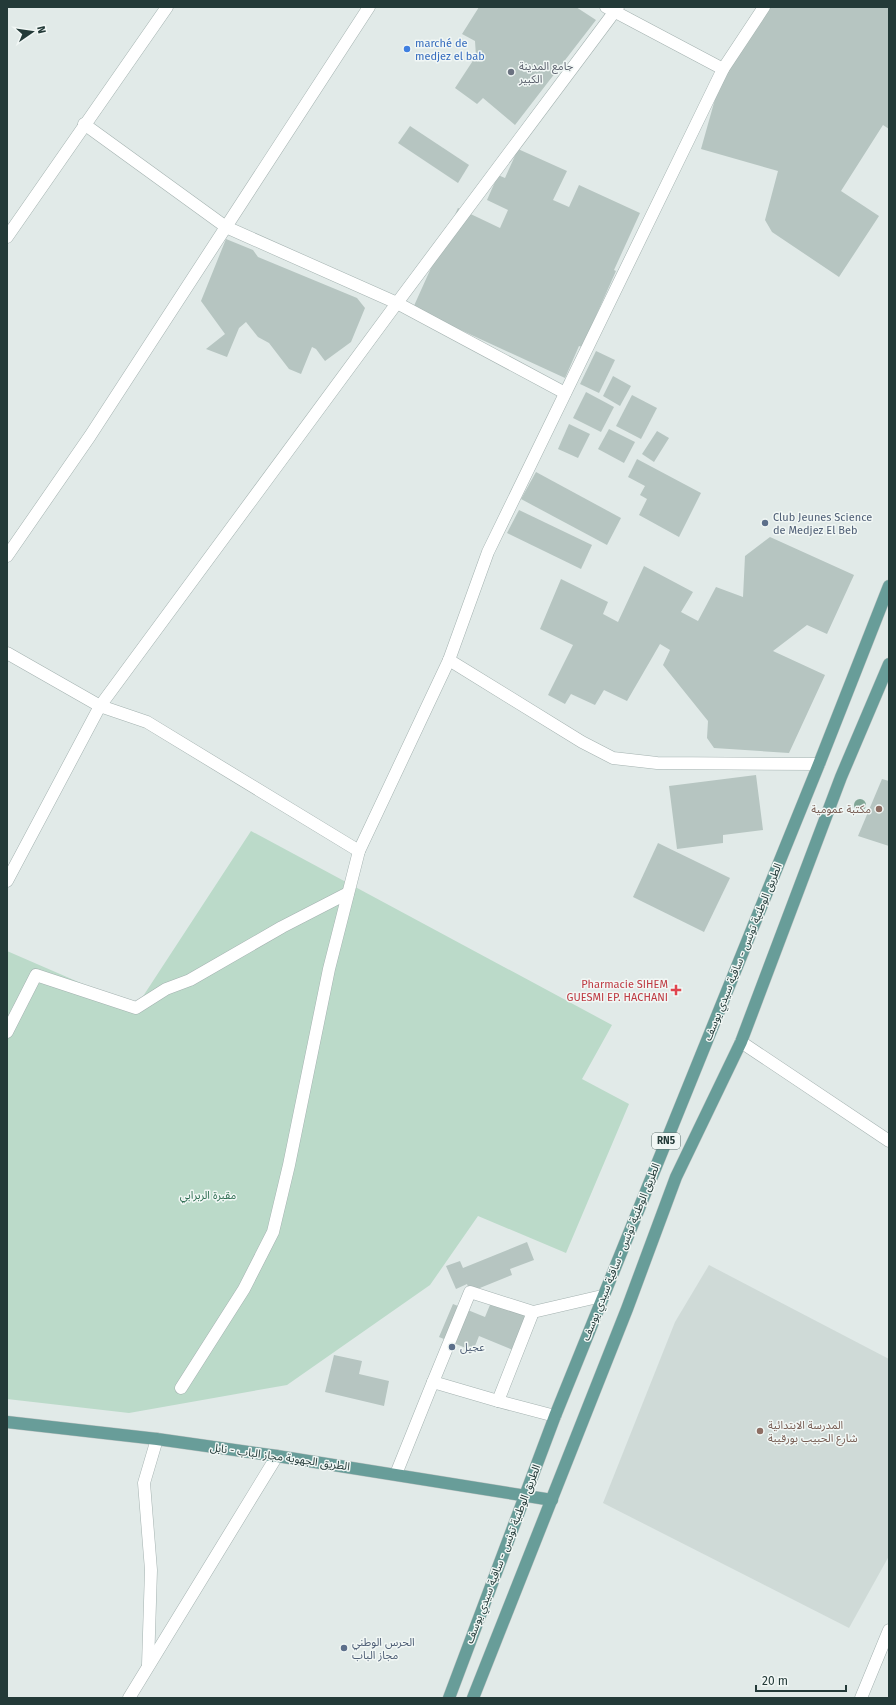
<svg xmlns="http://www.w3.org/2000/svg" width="896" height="1705" font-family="'Fira Sans','Noto Sans Arabic',sans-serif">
	<rect width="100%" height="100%" fill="#e1eae8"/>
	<!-- built -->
	<polygon fill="#cfdad7" points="709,1265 889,1359 889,1556 849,1628 603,1503 675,1322"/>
	<!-- green -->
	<polygon fill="#bbdac9" points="251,831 612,1025 582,1079 629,1104 566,1253 478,1216 430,1285 287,1385 129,1413 7,1399 7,951 136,1007"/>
	<!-- building -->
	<g fill="#b6c5c1">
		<polygon points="479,7 576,7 596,20 515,125 483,98 477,104 455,88 476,56 475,41 462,34"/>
		<polygon points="769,7 889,7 889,129 883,125 841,191 879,216 839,277 772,232 765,220 778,171 701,149 719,85"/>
		<polygon points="410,126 469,165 458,183 398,143"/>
		<polygon points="518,149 567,171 553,200 569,207 579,185 640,213 614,270 616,271 582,347 579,346 565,378 413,308 458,208 500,228 508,210 487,200 498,175 505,178"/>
		<polygon points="226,239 253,250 258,257 357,298 365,308 351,342 325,361 316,349 312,347 301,374 289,369 269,343 258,337 246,322 239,328 227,357 206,349 225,334 201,301"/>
		<polygon points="596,351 615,360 599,393 580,384"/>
		<polygon points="613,376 631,386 620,406 603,396"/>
		<polygon points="586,392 614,407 601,432 573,418"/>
		<polygon points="632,395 657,408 641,439 616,426"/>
		<polygon points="569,424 590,434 578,458 558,449"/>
		<polygon points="609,429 635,442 624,463 598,449"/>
		<polygon points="657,431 669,438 654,462 642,454"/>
		<polygon points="637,459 701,493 679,537 639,515 647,499 640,495 645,486 628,477"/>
		<polygon points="536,472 621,518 607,545 521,499"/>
		<polygon points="519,510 592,545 581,569 507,533"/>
		<polygon points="770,537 854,575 827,634 807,625 773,651 825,675 789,753 714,748 707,738 708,721 663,665 670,650 660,644 627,701 604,690 595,705 571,694 565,704 548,695 573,645 540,629 561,579 608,602 603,614 618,622 644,566 693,592 681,612 698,621 716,587 743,597 745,556"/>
		<polygon points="756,775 763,830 723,835 723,843 677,849 669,786"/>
		<polygon points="882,779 889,781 889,846 858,836"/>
		<polygon points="658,843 730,878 704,932 633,897"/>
		<polygon points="527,1242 534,1260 510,1269 512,1275 470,1292 467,1284 456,1289 446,1266 460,1261 463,1268"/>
		<polygon points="492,1300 527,1315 513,1350 479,1336 473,1351 439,1337 453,1304 485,1317"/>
		<polygon points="334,1355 362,1361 359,1374 389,1381 384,1406 325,1392"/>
	</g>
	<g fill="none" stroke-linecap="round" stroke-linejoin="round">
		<defs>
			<g id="minor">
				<polyline points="606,7 723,69"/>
				<polyline points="84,124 226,227 397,303 565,393"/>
				<polyline points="7,237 167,7"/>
				<polyline points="7,556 90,436 369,7"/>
				<polyline points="7,653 100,706 147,722 359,851"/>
				<polyline points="449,660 582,742 613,758 657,763 819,764"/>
				<polyline points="7,881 100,706 397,303 618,7"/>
				<polyline points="7,1032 36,975 136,1008 166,989 190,980 282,927 348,893"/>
				<polyline points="741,1042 889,1141"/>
				<polyline points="433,1382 470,1292 533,1312"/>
				<polyline points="181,1388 244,1289 273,1232 289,1165 329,969 359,851 449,660 488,552 723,69 764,7"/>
				<polyline points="555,1416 498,1401 533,1312 602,1296"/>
				<polyline points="396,1474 433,1382 498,1401"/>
				<polyline points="148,1665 151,1570 144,1483 157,1439"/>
				<polyline points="129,1698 277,1456"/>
				<polyline points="861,1698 889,1630"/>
			</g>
			<g id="major">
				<polyline points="7,1422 157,1439 277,1456 552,1500"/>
				<polyline points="449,1698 555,1416 819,764 889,586"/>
				<polyline points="473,1698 627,1309 676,1177 741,1042 841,777 889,664"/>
			</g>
		</defs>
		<!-- minor casing -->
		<use href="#minor" stroke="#a4b2b0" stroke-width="13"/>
		<!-- major casing -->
		<use href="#major" stroke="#bdc4c3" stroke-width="13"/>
		<!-- minor -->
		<use href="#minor" stroke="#fff" stroke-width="12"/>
		<!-- major -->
		<use href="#major" stroke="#689d99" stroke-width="12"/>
	</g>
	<!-- trees -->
	<circle fill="#80a696" cx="860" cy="805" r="6"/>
	<!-- markers -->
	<circle fill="#3f7fe0" stroke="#f1f7f5" stroke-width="1.5" cx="407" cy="49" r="4"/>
	<circle fill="#6b7280" stroke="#f1f7f5" stroke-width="1.5" cx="511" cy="72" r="4"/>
	<g fill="#5c6f8a" stroke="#f1f7f5" stroke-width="1.5">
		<circle cx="765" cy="523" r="4"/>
		<circle cx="452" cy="1347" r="4"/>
		<circle cx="344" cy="1648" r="4"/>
	</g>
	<g fill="#8d6e63" stroke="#f1f7f5" stroke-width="1.5">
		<circle cx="879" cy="809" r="4"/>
		<circle cx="760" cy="1431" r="4"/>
	</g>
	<path fill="#e0444e" stroke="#f1f7f5" stroke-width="1.5" d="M674 984h4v4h4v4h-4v4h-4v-4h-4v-4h4z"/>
	<g text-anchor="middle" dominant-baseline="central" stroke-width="3" stroke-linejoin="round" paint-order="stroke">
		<!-- shield labels -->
		<rect fill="#f1f7f5" stroke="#617371" stroke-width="1" x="652" y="1133" width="28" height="16" rx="3"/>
		<g font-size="10" font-weight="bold" fill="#233a38">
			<text x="666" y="1141">RN5</text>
		</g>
		<!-- shop labels -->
		<g font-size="11" fill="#366cbe" stroke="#f1f7f5" text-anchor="start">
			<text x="415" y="43">marché de<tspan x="415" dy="13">medjez el bab</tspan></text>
		</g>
		<!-- worship labels -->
		<g font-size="11" fill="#5b616d" stroke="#f1f7f5" text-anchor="start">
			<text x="519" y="66">جامع المدينة<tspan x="519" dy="13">الكبير</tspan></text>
		</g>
		<!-- service labels -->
		<g font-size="11" fill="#4e5e75" stroke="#f1f7f5" text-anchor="start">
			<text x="773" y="517">Club Jeunes Science<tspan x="773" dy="13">de Medjez El Beb</tspan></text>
			<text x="460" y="1347">عجيل</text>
			<text x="352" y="1642">الحرس الوطني<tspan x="352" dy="13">مجاز الباب</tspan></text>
		</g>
		<!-- education labels -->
		<g font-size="11" fill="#785e54" stroke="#f1f7f5" text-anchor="end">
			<text x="871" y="809">مكتبة عمومية</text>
			<text x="768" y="1425" text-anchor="start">المدرسة الابتدائية<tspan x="768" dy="13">شارع الحبيب بورقيبة</tspan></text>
		</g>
		<!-- street labels -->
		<g font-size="11" fill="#233a38" stroke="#f1f7f5">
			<text transform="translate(743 952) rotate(-68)">الطريق الوطنية تونس - ساقية سيدي يوسف</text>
			<text transform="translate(621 1252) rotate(-68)">الطريق الوطنية تونس - ساقية سيدي يوسف</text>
			<text transform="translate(280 1457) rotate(8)">الطريق الجهوية مجاز الباب - نابل</text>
			<text transform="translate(503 1554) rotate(-69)">الطريق الوطنية تونس - ساقية سيدي يوسف</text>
		</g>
		<!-- health labels -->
		<g font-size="11" fill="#be3a42" stroke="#f1f7f5" text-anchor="end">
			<text x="668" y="984">Pharmacie SIHEM<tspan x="668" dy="13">GUESMI EP. HACHANI</tspan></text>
		</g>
		<!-- park labels -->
		<g font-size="11" fill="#306e53" stroke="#f1f7f5">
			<text x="208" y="1195">مقبرة الربرابي</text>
		</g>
	</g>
	<!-- border -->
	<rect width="896" height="1705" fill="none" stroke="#233a38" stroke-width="16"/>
	<!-- north arrow -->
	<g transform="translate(32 32) rotate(77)" stroke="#f1f7f5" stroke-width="3" paint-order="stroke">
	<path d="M0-3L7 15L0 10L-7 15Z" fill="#233a38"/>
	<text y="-6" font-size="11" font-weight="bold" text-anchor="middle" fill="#233a38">N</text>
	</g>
	<!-- scale -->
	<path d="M756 1685v6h90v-6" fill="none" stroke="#233a38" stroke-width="2"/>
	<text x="762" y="1685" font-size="12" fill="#233a38" stroke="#f1f7f5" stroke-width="3" paint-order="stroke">20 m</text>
</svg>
